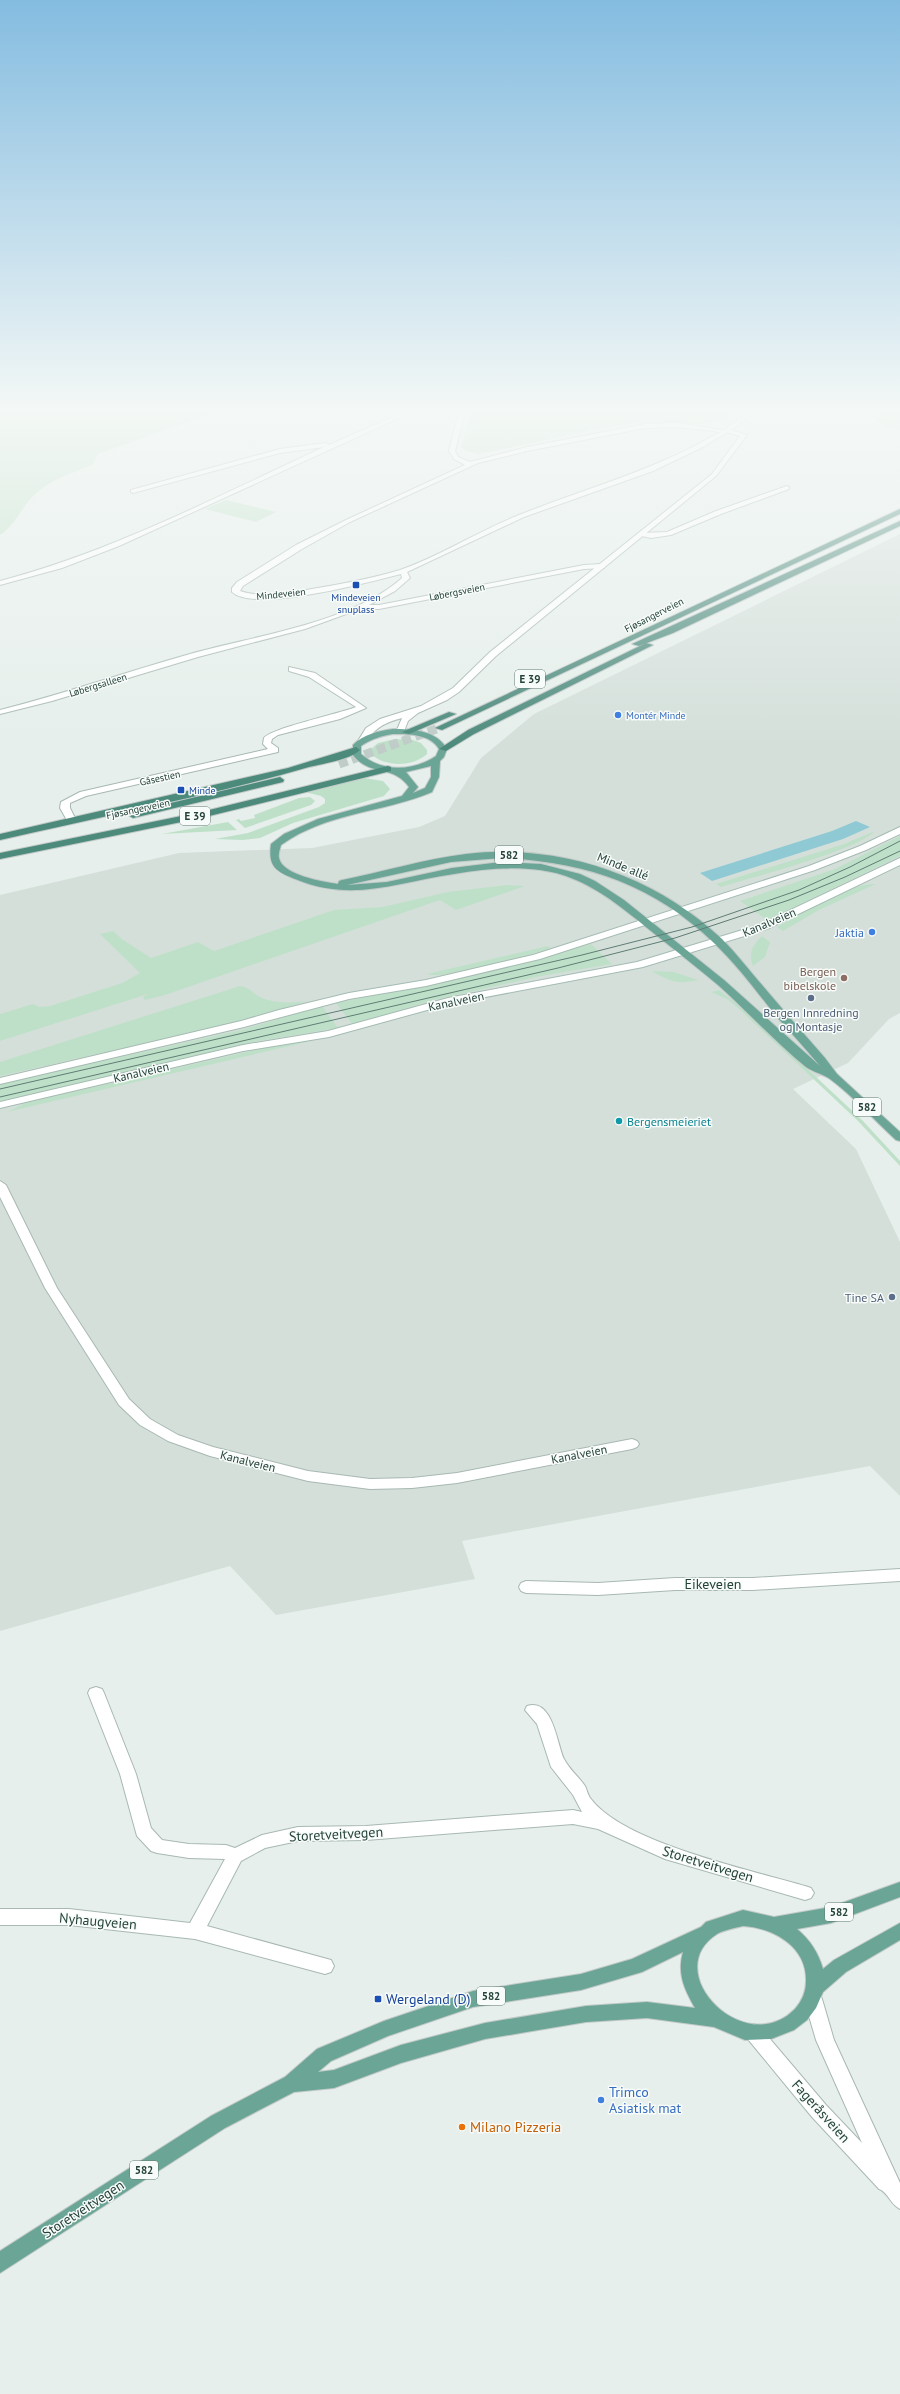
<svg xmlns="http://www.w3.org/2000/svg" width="900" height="2394" font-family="'PT Sans',sans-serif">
	<rect width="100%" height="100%" fill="#e6efeb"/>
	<!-- built -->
	<polygon fill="#d4dfda" points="900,534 900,1013 889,1019 848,1063 793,1089 856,1149 900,1242 900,1496 870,1466 462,1541 475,1579 276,1615 230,1566 0,1631 0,895 179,853 312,848 419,827 445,816 481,758 534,714"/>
	<!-- green -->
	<g fill="#bfe0c8">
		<path d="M0 412H215L98 454 92 465C70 474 49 480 32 497 20 510 15 525 0 535Z"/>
		<path d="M471 412H738C707 433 672 418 637 423 584 430 531 444 479 454L466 451 461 447Z"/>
		<polygon points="882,412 900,412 900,430 884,427 876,419"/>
		<polygon points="226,500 276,512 256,522 205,509"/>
		<path d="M395 739 413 740 421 743 427 750V754C413 767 386 767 372 755L370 750 378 743Z"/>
		<polygon points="364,778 383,781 390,789 384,796 293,823 260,838 243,840 215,839 248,833 319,807 325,803 325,799 321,796 305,792"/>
		<polygon points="310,797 315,801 311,805 245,828 236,820 239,819 241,821 255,818 254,815 299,798"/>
		<polygon points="228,822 237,830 162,834"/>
		<path d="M875 831C859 850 750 878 721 887L716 884 844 844Z"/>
		<polygon points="900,836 900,856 778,915 767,920 740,901 835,869"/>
		<path d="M876 884 819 910 783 931 777 927C805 911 843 884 876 884Z"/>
		<polygon points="507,885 525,886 456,910 440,900 165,995 145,1000 143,997 148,994 0,1041 0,1014 33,1004 40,1007 50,1006 122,983 140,973 100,934 113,931 122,939 151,958 198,942 214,951 334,910 382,907 448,892"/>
		<path d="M762 936 770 942 765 957 753 966C748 954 752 945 762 936Z"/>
		<polygon points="591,944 612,964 541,976 434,1000 353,1025 336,1003 478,975"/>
		<path d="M548 946 550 948C528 956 447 980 427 974Z"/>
		<path d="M651 971 674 972 698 980C677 985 670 981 651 971Z"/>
		<path d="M240 986C248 987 251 991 258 996 273 1004 291 1003 307 1001L239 1022 0 1076V1062Z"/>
		<polygon points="719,990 741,1007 862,1120 900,1161 900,1166 858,1121 738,1008 727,999 711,992"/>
		<polygon points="322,1006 338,1028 252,1042 0,1102 0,1084 241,1030"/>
		<polygon points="307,1041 307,1042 7,1112 25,1103 259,1049"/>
	</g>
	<!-- water -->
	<polygon fill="#8ec9d4" points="856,821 870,827 843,839 712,881 700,873 832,831"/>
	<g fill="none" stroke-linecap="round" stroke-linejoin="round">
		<!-- trunk-tunnel -->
		<polyline stroke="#bfccc8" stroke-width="9" stroke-dasharray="9 4.5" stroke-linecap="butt" points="339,764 439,728"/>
		<defs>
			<g id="minor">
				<path d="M404 412H412L119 546 62 568 0 585V581C114 551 218 496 324 447L280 453 133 493 131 492V490L280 449 326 443 329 445Z"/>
				<path d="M459 412H465L455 451 458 457 470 462 527 447 645 424 678 423 729 431 703 447 653 471 524 517 407 572 410 578 395 591 369 605H379L584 565 601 564 605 566 604 568 584 569 379 609H360L305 629 198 657 52 701 0 714V710C64 694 126 672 190 654 253 636 352 623 402 578L401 574C370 582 255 613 232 592V588L237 582 296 545 346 520 465 465 454 459 449 451ZM678 427 720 432C656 470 587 488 519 515 478 531 441 556 400 570 370 579 337 585 306 590 284 593 260 598 240 591L243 586 302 549 350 522 478 463 527 451 645 428Z"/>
				<polygon points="787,486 789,487 789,489 721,514 671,535 651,538 637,535 640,533 667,532 716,511"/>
				<path d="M289 667 315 673 366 708 340 719 278 735 272 739 271 743 278 748V752L86 796 70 803V808L76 820 74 822H68L60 808 61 802 80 792 268 749 263 744 264 738C272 728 338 714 356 707L309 677 289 671Z"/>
				<polygon points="0,1181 6,1185 57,1288 129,1399 150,1419 178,1435 213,1447 308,1471 370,1479 412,1478 457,1473 632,1439 637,1441 639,1444 637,1447 632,1449 457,1483 412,1488 370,1489 308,1481 210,1456 168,1441 140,1425 119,1405 45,1288 0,1197"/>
				<polygon points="900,1569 900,1581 753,1590 675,1590 598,1595 526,1593 521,1591 519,1587 521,1583 526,1581 598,1583 675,1578 753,1578"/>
				<path d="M96 1687 102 1689 104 1693 136 1774 151 1828 162 1840 189 1844 226 1845 235 1848 262 1835 298 1827 366 1826 573 1810 582 1812 573 1795 551 1767 537 1724 525 1710 527 1706C553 1697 557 1745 564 1759 569 1769 579 1777 585 1786 587 1790 588 1796 591 1799 624 1843 751 1870 805 1886L811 1888 814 1893 811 1898 805 1900 665 1859 598 1829 573 1824 366 1840 298 1841 265 1848 241 1861 207 1926 331 1960 334 1966 331 1972 325 1974 195 1939 69 1925H0V1909H69L190 1923 225 1859 189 1858 157 1853 151 1851 137 1836 120 1774 88 1693 90 1689Z"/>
			</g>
			<g id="tertiary">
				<path d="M748 412H755L731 430 747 435 716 476 496 656 459 692 447 700 418 713 408 721 403 734 396 732 402 718C384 723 376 727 365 743H359L358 741 366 728 380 719 421 706 453 688 490 652 712 474 740 436 723 431Z"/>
				<path d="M813 1991 819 1993 822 1999 834 2040 900 2183V2209C890 2204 888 2192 879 2189L812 2117 747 2038 744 2032 747 2026 753 2024 759 2026 826 2105 862 2143 816 2040 804 1999 807 1993Z"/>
			</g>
			<g id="secondary">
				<polygon points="900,827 900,834 866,850 815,870 540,959 426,986 349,999 244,1027 0,1084 0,1078 241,1021 279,1010 349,993 426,980 533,955 809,866 860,846"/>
				<polygon points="900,858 900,865 767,929 643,967 449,1004 329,1037 243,1051 0,1108 0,1102 243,1045 328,1031 448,998 637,962 759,925"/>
			</g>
			<g id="primary">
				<path d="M393 729C413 729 436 730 447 749L444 757 440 761 439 777 432 792C383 813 327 812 281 845 280 849 278 854 279 858 282 875 324 882 338 884L339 881 342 880C383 872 424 859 466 854 560 843 654 875 722 939 736 953 749 970 762 985 783 1010 804 1034 825 1058L837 1074 900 1132V1141L896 1140C875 1121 853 1096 830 1079 823 1074 813 1072 806 1067 775 1042 748 1012 718 985 698 968 677 952 656 935 621 907 587 876 540 870 511 866 482 869 454 874 397 882 353 903 295 879 275 871 268 866 271 844L284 834 318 819 402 796 409 787C393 764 370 777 353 755V745C363 734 379 731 393 729ZM393 734C409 734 430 734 439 749L436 756C414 771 382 773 361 754V746C371 739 381 736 393 734ZM431 766V777L425 788 413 793 418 787 406 772ZM501 858C586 862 653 884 715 944 738 966 757 992 776 1016 791 1033 806 1049 820 1066L724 980 624 900 595 881 580 874 541 864 501 862 452 868 387 882 347 885 451 862Z"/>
				<path d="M900 1882V1897L831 1923 797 1929C810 1940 818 1952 823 1969L834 1960 900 1923V1940L846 1972 823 1992 816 2008 807 2020 794 2030 771 2039 745 2040 714 2027 647 2018 586 2022 485 2039 401 2063 334 2088 294 2092 225 2128 0 2273V2251L211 2116 285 2077 317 2049 384 2021 473 1991 581 1974 632 1959 701 1927 706 1922 743 1910 774 1917 831 1907ZM743 1926C774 1928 807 1947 806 1981 806 1992 802 2001 795 2009 745 2060 658 1972 717 1934 724 1930 735 1928 743 1926ZM683 1952C677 1973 684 1989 695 2008L647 2002 586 2006 485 2023 401 2045 334 2070 318 2072 331 2061 388 2036 473 2007 581 1990 642 1972Z"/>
			</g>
			<g id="trunk">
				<polygon points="900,509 900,514 442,730 435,728"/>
				<polygon points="900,521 900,526 673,633 639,646 632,644"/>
				<polygon points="646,643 653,645 474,734 446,751 439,749 468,730"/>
				<polygon points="449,712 456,714 409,734 402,732"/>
				<path d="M356 747 360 750C352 759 322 764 309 767 208 796 103 816 0 840V834L288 768Z"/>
				<polygon points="388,766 391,767 391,771 201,818 0,859 0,853 201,812"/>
				<polygon points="280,777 284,780 283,782 133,818 128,815 133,812"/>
			</g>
		</defs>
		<!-- minor casing -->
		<use href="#minor" stroke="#a8b8b2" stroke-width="2"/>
		<!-- tertiary casing -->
		<use href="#tertiary" stroke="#a8b8b2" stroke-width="2"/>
		<!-- secondary casing -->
		<use href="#secondary" stroke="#a4bbb3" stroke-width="2"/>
		<!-- primary casing -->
		<use href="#primary" stroke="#c2cac8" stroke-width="2"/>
		<!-- trunk casing -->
		<use href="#trunk" stroke="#c2cac8" stroke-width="2"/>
		<!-- minor -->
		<use href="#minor" fill="#fff" fill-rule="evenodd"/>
		<!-- tertiary -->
		<use href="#tertiary" fill="#fff" fill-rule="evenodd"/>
		<!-- secondary -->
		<use href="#secondary" fill="#fff" fill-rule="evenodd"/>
		<!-- primary -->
		<use href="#primary" fill="#6aa596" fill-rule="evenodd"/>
		<!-- trunk -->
		<use href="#trunk" fill="#4c8a7c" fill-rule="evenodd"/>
		<!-- tram -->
		<g stroke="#5f7d75" stroke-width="1">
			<polyline points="0,1089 582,955 692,927 799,890 850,867 900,841"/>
			<polyline points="0,1097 558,968 675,938 789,900 845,877 900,851"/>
		</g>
	</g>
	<!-- sky -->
	<linearGradient id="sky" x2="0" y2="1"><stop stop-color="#84bce0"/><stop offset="0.55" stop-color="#f4f8f6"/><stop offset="1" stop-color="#f4f8f6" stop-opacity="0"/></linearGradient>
	<rect width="900" height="747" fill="url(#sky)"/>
	<!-- markers -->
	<g fill="#1a4fb4" stroke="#f7fbf9" stroke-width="1.5">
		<rect x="352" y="581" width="8" height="8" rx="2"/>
		<rect x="177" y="786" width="8" height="8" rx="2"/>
		<rect x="374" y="1995" width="8" height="8" rx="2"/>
	</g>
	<g fill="#3f7fe0" stroke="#f7fbf9" stroke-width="1.5">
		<circle cx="618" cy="715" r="4"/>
		<circle cx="872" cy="932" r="4"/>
		<circle cx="601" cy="2100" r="4"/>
	</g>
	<circle fill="#8d6e63" stroke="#f7fbf9" stroke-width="1.5" cx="844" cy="978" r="4"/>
	<g fill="#5c6f8a" stroke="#f7fbf9" stroke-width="1.5">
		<circle cx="811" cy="998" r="4"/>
		<circle cx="892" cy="1297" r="4"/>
	</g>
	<circle fill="#0f9aa8" stroke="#f7fbf9" stroke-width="1.5" cx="619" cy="1121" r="4"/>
	<circle fill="#e8710a" stroke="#f7fbf9" stroke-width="1.5" cx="462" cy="2127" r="4"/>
	<g text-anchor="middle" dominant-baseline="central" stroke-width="3" stroke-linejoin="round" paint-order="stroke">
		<!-- far-street labels -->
		<g font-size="10" fill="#24423a" stroke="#f7fbf9">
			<text transform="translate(457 592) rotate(-11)">Løbergsveien</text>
			<text transform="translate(281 594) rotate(-6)">Mindeveien</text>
			<text transform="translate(654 615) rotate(-27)">Fjøsangerveien</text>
			<text transform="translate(98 685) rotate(-17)">Løbergsalleen</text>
			<text transform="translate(160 778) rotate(-12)">Gåsestien</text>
			<text transform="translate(138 809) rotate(-12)">Fjøsangerveien</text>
		</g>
		<!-- far-transit labels -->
		<g font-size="10" fill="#164399" stroke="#f7fbf9">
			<text x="356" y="597">Mindeveien<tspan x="356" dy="12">snuplass</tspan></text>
			<text x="189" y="790" text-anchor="start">Minde</text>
		</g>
		<!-- far-shop labels -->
		<g font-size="10" fill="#366cbe" stroke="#f7fbf9" text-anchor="start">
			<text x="626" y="715">Montér Minde</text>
		</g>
		<!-- shield labels -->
		<g fill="#f7fbf9" stroke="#637a73" stroke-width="1">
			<rect x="515" y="670" width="30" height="18" rx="3"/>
			<rect x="180" y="807" width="30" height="18" rx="3"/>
			<rect x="495" y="846" width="28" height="18" rx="3"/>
			<rect x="853" y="1098" width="28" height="18" rx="3"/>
			<rect x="825" y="1903" width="28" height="18" rx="3"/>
			<rect x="477" y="1987" width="28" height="18" rx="3"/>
			<rect x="130" y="2161" width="28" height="18" rx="3"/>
		</g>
		<g font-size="11" font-weight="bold" fill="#24423a">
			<text x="530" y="679">E 39</text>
			<text x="195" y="816">E 39</text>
			<text x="509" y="855">582</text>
			<text x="867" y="1107">582</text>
			<text x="839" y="1912">582</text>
			<text x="491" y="1996">582</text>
			<text x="144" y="2170">582</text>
		</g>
		<!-- street labels -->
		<g font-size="12" fill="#24423a" stroke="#f7fbf9">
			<text transform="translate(623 866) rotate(22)">Minde allé</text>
			<text transform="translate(769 922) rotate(-23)">Kanalveien</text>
			<text transform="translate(456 1001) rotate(-12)">Kanalveien</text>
			<text transform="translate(141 1072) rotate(-13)">Kanalveien</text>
			<text transform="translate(579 1454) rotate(-11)">Kanalveien</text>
			<text transform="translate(248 1461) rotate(14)">Kanalveien</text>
		</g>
		<!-- shop labels -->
		<g font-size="12" fill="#366cbe" stroke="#f7fbf9" text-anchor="end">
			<text x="864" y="932">Jaktia</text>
		</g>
		<!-- education labels -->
		<g font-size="12" fill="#785e54" stroke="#f7fbf9" text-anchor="end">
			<text x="836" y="971">Bergen<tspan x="836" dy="14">bibelskole</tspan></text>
		</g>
		<!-- service labels -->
		<g font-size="12" fill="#4e5e75" stroke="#f7fbf9">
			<text x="811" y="1012">Bergen Innredning<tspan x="811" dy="14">og Montasje</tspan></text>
			<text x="884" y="1297" text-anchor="end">Tine SA</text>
		</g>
		<!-- culture labels -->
		<g font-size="12" fill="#0d838f" stroke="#f7fbf9" text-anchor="start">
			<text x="627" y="1121">Bergensmeieriet</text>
		</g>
		<!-- near-street labels -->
		<g font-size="14" fill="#24423a" stroke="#f7fbf9">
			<text x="713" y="1584">Eikeveien</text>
			<text transform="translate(336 1834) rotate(-3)">Storetveitvegen</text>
			<text transform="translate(708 1864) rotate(17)">Storetveitvegen</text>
			<text transform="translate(98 1921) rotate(5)">Nyhaugveien</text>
			<text transform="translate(821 2111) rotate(48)">Fageråsveien</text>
			<text transform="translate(83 2209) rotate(-33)">Storetveitvegen</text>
		</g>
		<!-- near-transit labels -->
		<g font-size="14" fill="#164399" stroke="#f7fbf9" text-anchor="start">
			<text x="386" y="1999">Wergeland (D)</text>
		</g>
		<!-- near-shop labels -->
		<g font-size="14" fill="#366cbe" stroke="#f7fbf9" text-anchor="start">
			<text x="609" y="2092">Trimco<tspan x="609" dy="16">Asiatisk mat</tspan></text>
		</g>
		<!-- near-food labels -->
		<g font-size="14" fill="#c56008" stroke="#f7fbf9" text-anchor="start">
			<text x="470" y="2127">Milano Pizzeria</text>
		</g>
	</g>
</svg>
